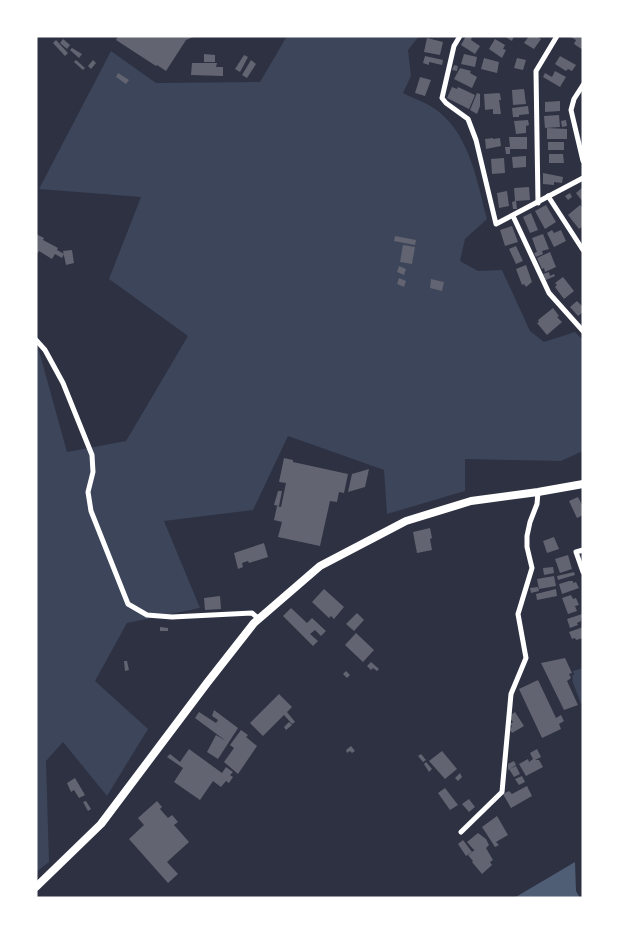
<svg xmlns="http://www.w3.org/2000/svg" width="619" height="934" font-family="'Roboto Condensed',sans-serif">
	<rect width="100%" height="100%" fill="#2d3142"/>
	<!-- green -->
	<g fill="#3c4559">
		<path d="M287 36H419L408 50 411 76 403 93C414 99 428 103 438 111 470 136 477 181 487 219L465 239 460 261 478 271 502 270 530 331 544 342 575 332 583 340V451L561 461 465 459V491L387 514 384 470 288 436 253 510 164 521 200 608 127 623 95 681 148 729 107 796 63 742 46 761 49 862 36 872V340L67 452 126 441 188 336 109 279 141 197 39 189 111 51 156 83 260 82Z"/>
		<polygon points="583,668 583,703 581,704 572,680 573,679 572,675 574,675 573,671"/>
	</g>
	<!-- water -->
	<polygon fill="#4f5d75" points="575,862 576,891 580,898 514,898"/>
	<!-- building -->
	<g fill="#626471">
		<polygon points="118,36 196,36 186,40 166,71 157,65 156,66 116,40"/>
		<polygon points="466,36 472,37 471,40 480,46 475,54 461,45"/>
		<polygon points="504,36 514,36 512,41"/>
		<polygon points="529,36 537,36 541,39 534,49 524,43"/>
		<polygon points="569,36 583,36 583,50 574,44 576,40"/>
		<polygon points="427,38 443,42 440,55 424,52"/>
		<polygon points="63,39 70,45 67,49 60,43"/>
		<polygon points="495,39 505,45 503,49 506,50 502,58 489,49"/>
		<polygon points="56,40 68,53 65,56 53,43"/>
		<polygon points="72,48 82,54 79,58 70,50"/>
		<polygon points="204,54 215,55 215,62 204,62"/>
		<polygon points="464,54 477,57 475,67 461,64"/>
		<polygon points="244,55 248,57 240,72 235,69"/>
		<polygon points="425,56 443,60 442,65 429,62 429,65 423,63"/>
		<polygon points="560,56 576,65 572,71 568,69 566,71 555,64"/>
		<polygon points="484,58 499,62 497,73 481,69"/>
		<polygon points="517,58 526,60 523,70 514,68"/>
		<polygon points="76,60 85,68 83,70 74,62"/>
		<polygon points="93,60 96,63 91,69 88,66"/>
		<polygon points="251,60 256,64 247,78 242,75"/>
		<polygon points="192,63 217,63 216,67 223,67 223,76 191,75"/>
		<polygon points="454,65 458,66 457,71 452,70"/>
		<polygon points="460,68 471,71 470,73 477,77 472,88 454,79"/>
		<polygon points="555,71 566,77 560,87 543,77 545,73 552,77"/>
		<polygon points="118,73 129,80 126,84 116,77"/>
		<polygon points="420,77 431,80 425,96 415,93"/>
		<polygon points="452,87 457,89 458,87 475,95 469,109 447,98"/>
		<polygon points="524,89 526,104 513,105 512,90"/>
		<polygon points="477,93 480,94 480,106 477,114 470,110"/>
		<polygon points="499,93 500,94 501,100 499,100 501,114 493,114 493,109 485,110 484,94"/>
		<polygon points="560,101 560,111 545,112 545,102"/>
		<polygon points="528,106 529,114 519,115 519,117 513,117 512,108"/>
		<polygon points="559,115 560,127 545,128 544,116"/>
		<polygon points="528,120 529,125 526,126 526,133 516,134 514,121"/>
		<polygon points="566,120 567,126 562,127 561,121"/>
		<polygon points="547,128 567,129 567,139 547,139"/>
		<polygon points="509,137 527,137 527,149 510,149 510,154 506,154 505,147 510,147"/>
		<polygon points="493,138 493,139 500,138 501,146 486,149 485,139"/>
		<rect x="548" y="142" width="16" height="8"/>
		<polygon points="549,154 563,154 564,163 549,163"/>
		<polygon points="526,156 526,167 513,168 512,157"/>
		<polygon points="504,158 505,173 492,174 491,159"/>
		<polygon points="543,173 563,177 562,183 554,182 554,185 543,184"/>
		<polygon points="529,187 530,200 516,201 517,209 513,209 512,202 515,201 514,188"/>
		<polygon points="583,187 583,202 576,193"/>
		<polygon points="507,191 509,206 499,208 497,193"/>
		<polygon points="570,193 572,197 568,200 565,196"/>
		<polygon points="546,205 556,222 545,229 535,211"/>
		<polygon points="580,205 583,208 583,226 579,229 568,215"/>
		<polygon points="531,213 538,230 530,233 523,217"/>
		<polygon points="512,226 518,242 505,246 500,230"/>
		<polygon points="552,230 554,233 561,230 566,241 554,247 547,233"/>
		<polygon points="36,234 44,238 43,240 58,248 57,250 64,254 62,258 55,254 52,259 39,251 38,253 36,252"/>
		<polygon points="543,234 549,249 542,251 543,254 536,257 534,253 537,252 532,238"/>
		<polygon points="395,236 416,240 415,245 394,241"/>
		<polygon points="403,245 415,247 412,264 400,262"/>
		<polygon points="516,246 523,261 516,264 509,249"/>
		<polygon points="72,250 74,263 66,265 63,251"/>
		<polygon points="550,252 556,267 545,272 544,268 542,269 537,258"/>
		<polygon points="526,265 532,282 526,287 524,284 522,285 516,269"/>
		<polygon points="399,266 406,269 404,275 397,272"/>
		<polygon points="549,272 550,276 554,274 555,276 546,280 543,274"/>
		<polygon points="563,277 574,291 564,299 555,287 557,285 555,283"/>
		<polygon points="399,278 406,281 404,287 397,284"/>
		<polygon points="431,279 444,282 442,291 430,288"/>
		<polygon points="577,301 583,307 583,312 578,316 570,307"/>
		<polygon points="553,308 559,316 557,317 562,322 547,335 537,323 539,322 538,320"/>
		<polygon points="284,458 293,460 293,462 348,474 344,493 339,492 337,502 330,501 320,546 278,537 282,522 274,520 277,506 281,507 286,483 279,482"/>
		<polygon points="369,469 365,487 348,492 352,474"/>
		<polygon points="278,491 282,491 279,506 274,505"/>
		<polygon points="578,497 583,507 583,515 577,518 569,501"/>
		<polygon points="430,528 432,538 430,539 432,550 417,553 413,532"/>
		<polygon points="554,537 559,549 547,553 543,541"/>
		<polygon points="264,543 268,557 249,563 248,561 242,563 243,567 238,569 234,553"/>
		<polygon points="568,555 572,569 560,573 555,559"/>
		<polygon points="553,567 554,573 544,575 543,568"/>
		<polygon points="574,572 575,575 558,580 557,576"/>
		<polygon points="554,576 556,586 539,589 537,579"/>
		<polygon points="569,581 573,581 573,583 576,582 579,588 562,594 559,584"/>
		<polygon points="538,587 539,591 531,593 530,588"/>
		<polygon points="324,589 344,607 334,619 331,616 329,618 312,602"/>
		<polygon points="556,589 557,596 537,600 536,594"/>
		<polygon points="571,595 573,599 576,598 579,605 575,606 577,611 568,614 562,598"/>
		<polygon points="220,596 221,609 205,610 204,598"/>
		<polygon points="291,608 307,623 312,618 326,631 321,636 315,630 310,634 318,641 313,646 283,616"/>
		<polygon points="357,613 364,620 354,631 346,624"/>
		<polygon points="582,614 581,621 577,623 578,625 570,628 567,619"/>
		<polygon points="160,627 168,628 168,631 160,631"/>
		<polygon points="583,627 583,638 576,640 575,638 572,639 569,632"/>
		<polygon points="356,633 374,650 363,662 345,645"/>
		<polygon points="565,658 572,673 569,674 571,678 567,681 578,705 564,710 541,663"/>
		<polygon points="124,661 127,661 129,670 125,671"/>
		<polygon points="371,662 379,669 377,671 373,668 371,670 367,666"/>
		<polygon points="346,671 350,675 347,678 343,674"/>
		<polygon points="538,680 556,718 561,715 564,721 559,724 561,729 542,738 519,689"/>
		<polygon points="279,694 292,707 287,712 295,722 292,724 284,715 263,736 250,723"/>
		<polygon points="214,710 238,728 218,759 207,752 216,735 226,741 195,718 199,712 216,723 218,720 212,716"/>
		<polygon points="515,712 524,726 512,733 510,730 512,726 510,724 513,722 510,718 512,717 511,715"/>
		<polygon points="289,722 292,725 286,730 284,727"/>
		<polygon points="241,730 248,735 246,737 257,746 238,774 224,762 234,748 230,745"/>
		<polygon points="351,746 355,751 352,753 350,751 347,753 346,750"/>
		<polygon points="189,749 222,773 226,767 233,772 230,775 233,777 229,783 226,781 221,787 213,781 200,800 174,782 183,768 167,757 170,754 180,762"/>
		<polygon points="537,749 541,757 535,760 539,760 543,767 526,776 519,764 528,759 529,762 533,759 530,753"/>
		<polygon points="442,751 457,769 445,779 429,761"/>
		<polygon points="421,754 426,760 423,762 418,756"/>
		<polygon points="514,761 516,765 508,770 508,764"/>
		<polygon points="426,762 432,769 429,772 424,764"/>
		<polygon points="516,766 520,774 514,777 509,769"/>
		<polygon points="460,773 462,777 458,781 455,778"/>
		<polygon points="522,776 525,782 519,785 515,779"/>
		<polygon points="75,778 85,795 79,798 74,790 71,792 67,783"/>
		<polygon points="527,786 532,796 511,808 503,794 509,791 512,794"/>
		<polygon points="445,788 458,805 450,810 438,793"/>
		<polygon points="469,799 475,807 469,812 462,804"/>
		<polygon points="86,801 91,809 88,811 83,802"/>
		<polygon points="157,801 162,807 160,809 168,818 172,815 178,822 174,825 189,842 167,862 178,874 168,883 129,839 144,825 138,818"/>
		<polygon points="497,816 508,835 496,842 499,845 495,847 482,827"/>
		<polygon points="478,833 486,839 489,845 486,848 493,860 490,862 492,865 482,874 472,862 473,861 468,855 476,849 474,850 467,842"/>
		<polygon points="463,840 472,852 466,856 458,844"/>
	</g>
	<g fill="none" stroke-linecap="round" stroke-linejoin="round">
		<!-- minor -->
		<g stroke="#fff" stroke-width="5">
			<polyline points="460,36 454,46 442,98 446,103 468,119 476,140 496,224 583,178"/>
			<polyline points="583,85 574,99 571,110 583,161"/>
			<polyline points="548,196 583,250"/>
			<polyline points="538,203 536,71 557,36"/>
			<polyline points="513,216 549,293 583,331"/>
			<polyline points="36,340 45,350 63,383 92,455 93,472 88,492 91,511 128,604 147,615 172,617 252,613 259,619"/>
			<polyline points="583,550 576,552 583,572"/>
			<polyline points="461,832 502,792 511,694 526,658 518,614 532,568 527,547 527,536 530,522 537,504 538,492"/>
		</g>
		<!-- tertiary -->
		<polyline stroke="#fff" stroke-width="8" points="36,887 101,824 207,683 254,623 320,566 406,521 471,501 538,492 583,484"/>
	</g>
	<!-- border -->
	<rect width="619" height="934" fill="none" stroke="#ffffff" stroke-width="75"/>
</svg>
